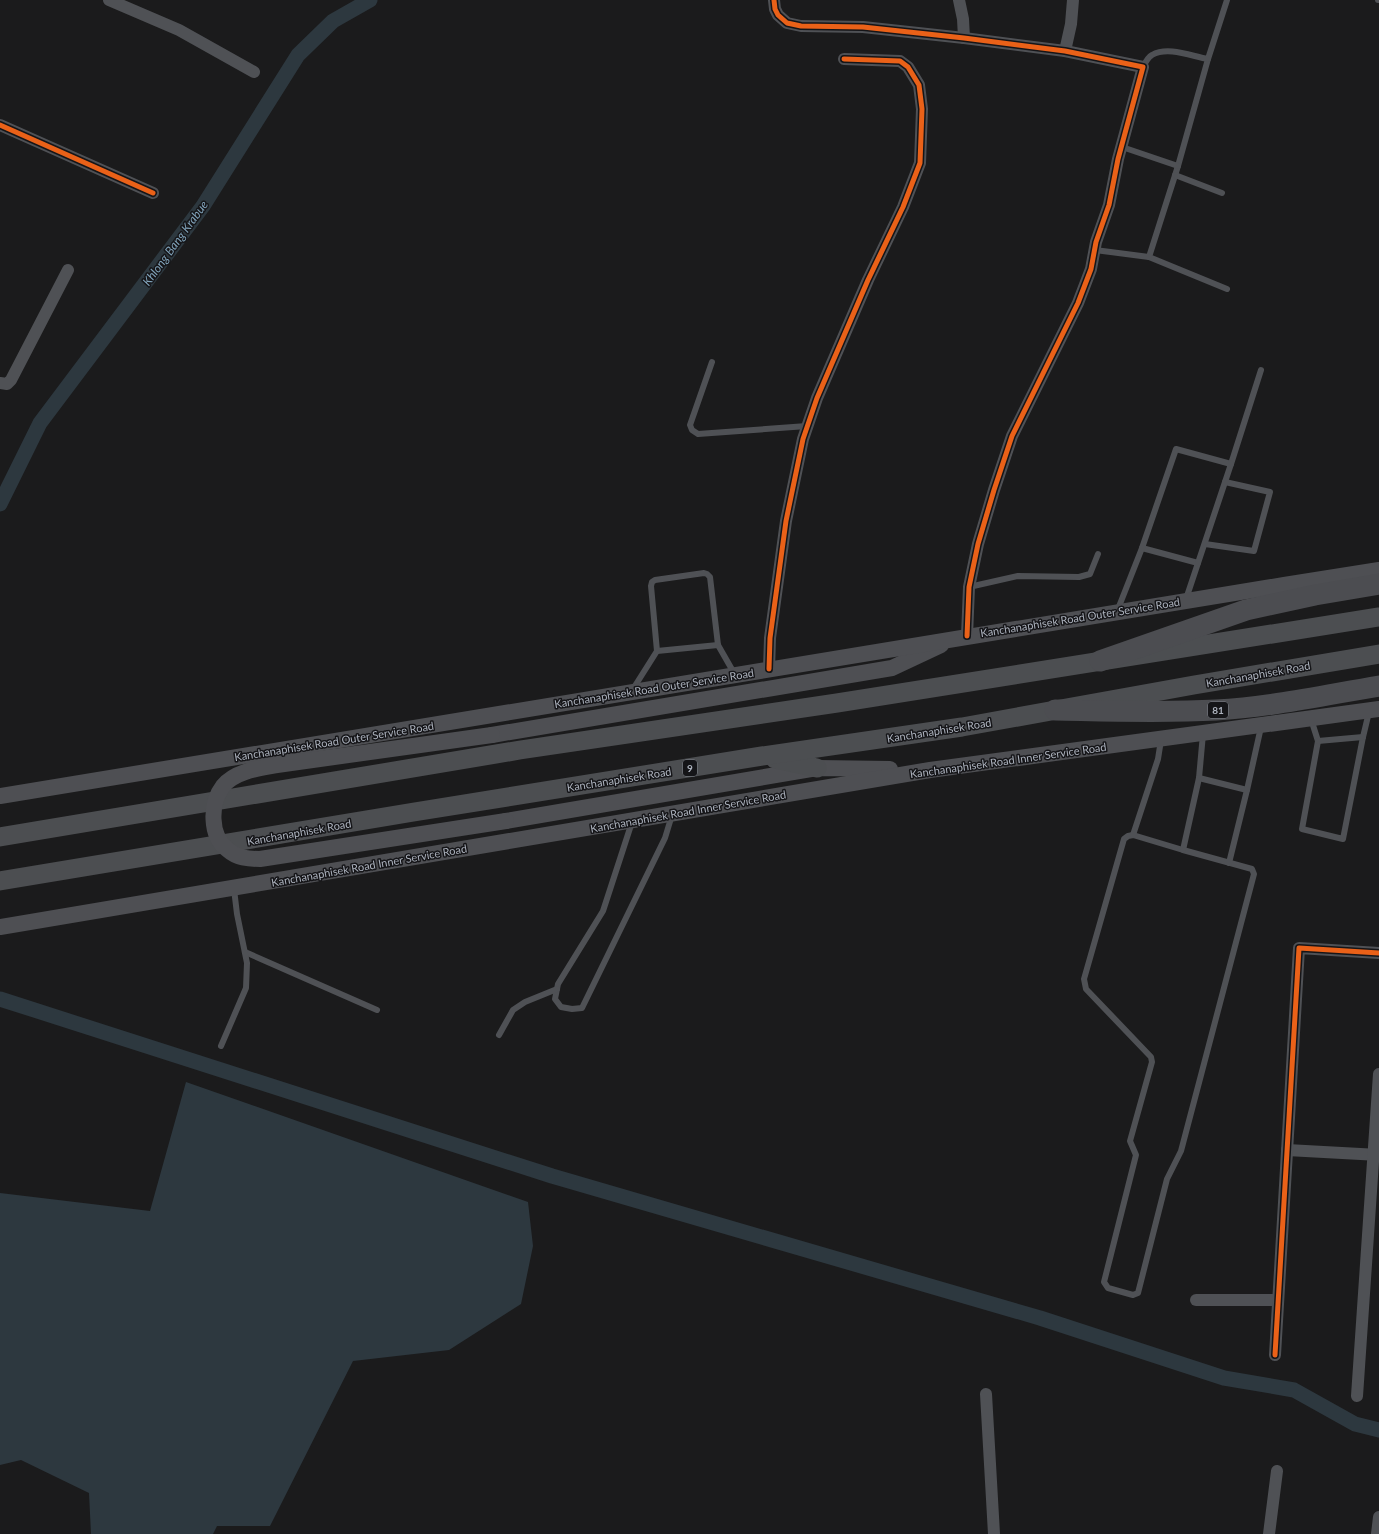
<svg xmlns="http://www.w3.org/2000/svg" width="1379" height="1534" font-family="Lato,sans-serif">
	<rect width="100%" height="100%" fill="#1b1b1c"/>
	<!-- water -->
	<polygon fill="#2d383f" points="186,1082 528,1202 533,1246 521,1304 449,1350 353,1361 270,1526 217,1526 213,1534 91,1534 89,1493 21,1460 0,1465 0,1193 150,1211"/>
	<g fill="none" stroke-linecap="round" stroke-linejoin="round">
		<!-- canal -->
		<g stroke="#2d383f" stroke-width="15">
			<polyline points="0,504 40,423 203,206 298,55 333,21 370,0"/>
			<polyline points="0,999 552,1176 1040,1318 1224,1378 1294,1390 1355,1424 1379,1430"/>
		</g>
		<!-- service -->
		<g stroke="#4f5155" stroke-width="6">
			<polyline points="1378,0 1379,0"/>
			<polyline points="1208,59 1178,166 1149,257 1227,289"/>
			<path d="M1143 67C1145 63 1148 57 1152 55 1168 46 1191 56 1208 59L1227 0"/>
			<polyline points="1122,147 1178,166"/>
			<polyline points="1175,175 1222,193"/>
			<polyline points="1095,250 1149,257"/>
			<polyline points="712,362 690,425 692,430 698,434 807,426"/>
			<polyline points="1231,464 1261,370"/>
			<polyline points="1205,544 1254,551 1270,492 1225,482"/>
			<polyline points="1142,548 1198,563"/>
			<polyline points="969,587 1018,576 1079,577 1090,574 1098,554"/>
			<polyline points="1118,609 1142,548 1176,449 1231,464 1186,599"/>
			<polyline points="657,651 718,645"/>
			<polyline points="633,689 657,651 651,586 652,582 655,580 704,573 707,574 710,577 718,645 734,673"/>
			<polyline points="1311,719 1318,741 1302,829 1343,839 1363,737 1369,712"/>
			<polyline points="1318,741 1363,737"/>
			<polyline points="1199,778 1203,734"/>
			<polyline points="632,822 603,911 558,984 555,999 561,1007 572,1009 582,1008 665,838 672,815"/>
			<polygon points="1133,835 1183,850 1252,869 1254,874 1181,1151 1167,1179 1138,1293 1133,1295 1108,1288 1104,1282 1136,1155 1130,1141 1152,1062 1151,1057 1086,989 1084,979 1124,839 1128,836"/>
			<polyline points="1133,835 1158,759 1161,740"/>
			<polyline points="1183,850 1199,778 1247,790"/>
			<polyline points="1229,863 1247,790 1261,727"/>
			<polyline points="245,952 377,1010"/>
			<polyline points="499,1035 513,1010 525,1002 557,989"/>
			<polyline points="221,1046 246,988 247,963 237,914 234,889"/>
		</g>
		<!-- minor -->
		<g stroke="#4f5155" stroke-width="12">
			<polyline points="109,0 179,30 254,72"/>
			<polyline points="774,0 775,9 778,15 787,23 801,26 863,27 964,38 1065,51 1143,67 1118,159 1109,205 1096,242 1091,269 1078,303 1012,436 994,490 978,544 969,587 967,636"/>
			<polyline points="959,0 963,19 964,38"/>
			<polyline points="1065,51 1071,24 1073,0"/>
			<polyline points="0,125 153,193"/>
			<polyline points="0,383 7,384 11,380 68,270"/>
			<polyline points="769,669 770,638 786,521 803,439 817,398 868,280 903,207 920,163 922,109 919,85 908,67 900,61 844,59"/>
			<polyline points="1287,1150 1379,1155"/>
			<polyline points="1196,1300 1278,1300"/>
			<polyline points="1275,1355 1299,948 1379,953"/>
			<polyline points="986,1394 994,1534"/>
			<polyline points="1357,1396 1379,1074"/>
			<polyline points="1269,1534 1277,1471"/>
			<polyline points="1377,1534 1379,1517"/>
		</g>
		<!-- secondary -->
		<g stroke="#4e4f53" stroke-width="16">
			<polyline points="492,735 892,668 941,645"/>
			<path d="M0 796C460 720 919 642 1379 570"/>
			<polyline points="506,821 817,768 890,769"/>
			<polyline points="0,927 930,770 1379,709"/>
		</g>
		<!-- trunk -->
		<g stroke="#4c4e51" stroke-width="19">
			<polyline points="775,759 817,768"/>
			<polyline points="0,837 520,750 837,703 1379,617"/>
			<polyline points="0,881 414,812 762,756 962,727 1194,685 1379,654"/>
		</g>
		<!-- motorway -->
		<g stroke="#4c4d51" stroke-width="21">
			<polyline points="1100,661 1246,610 1315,595 1379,584"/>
			<path d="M1055 710C1108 711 1163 713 1216 710 1271 707 1325 695 1379 686"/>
		</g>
		<!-- secondary-bridge -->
		<path stroke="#4e4f53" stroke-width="16" d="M492 735 277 765C260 768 235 771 223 786 210 803 209 836 228 850 237 858 248 859 260 859L506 821"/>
		<defs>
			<g id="cycleway">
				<polyline points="774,0 775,9 778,15 787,23 801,26 863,27 964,38 1065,51 1143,67 1118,159 1109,205 1096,242 1091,269 1078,303 1012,436 994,490 978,544 969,587 967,636"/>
				<polyline points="0,125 153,193"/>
				<polyline points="769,669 770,638 786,521 803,439 817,398 868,280 903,207 920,163 922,109 919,85 908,67 900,61 844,59"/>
				<polyline points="1275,1355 1299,948 1379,953"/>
			</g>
		</defs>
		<!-- cycleway casing -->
		<use href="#cycleway" stroke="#151518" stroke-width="8"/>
		<!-- cycleway -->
		<use href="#cycleway" stroke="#ea6118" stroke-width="5"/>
	</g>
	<g text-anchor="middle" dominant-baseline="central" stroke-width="3" stroke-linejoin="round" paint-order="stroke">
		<!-- shield labels -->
		<g fill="#151518" stroke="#7f838c" stroke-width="1">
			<rect x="1208" y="702" width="20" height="16" rx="3"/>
			<rect x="683" y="760" width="14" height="16" rx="3"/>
		</g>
		<g font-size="10" font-weight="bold" fill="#acb2bd">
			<text x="1218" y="710">81</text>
			<text x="690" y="768">9</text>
		</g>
		<!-- street labels -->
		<g font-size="11" fill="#acb2bd" stroke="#151518">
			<text transform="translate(1080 617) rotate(-9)">Kanchanaphisek Road Outer Service Road</text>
			<text transform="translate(1258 674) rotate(-10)">Kanchanaphisek Road</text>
			<text transform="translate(654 688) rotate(-9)">Kanchanaphisek Road Outer Service Road</text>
			<text transform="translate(939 730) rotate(-9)">Kanchanaphisek Road</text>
			<text transform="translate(334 741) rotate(-9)">Kanchanaphisek Road Outer Service Road</text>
			<text transform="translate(1008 760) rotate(-8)">Kanchanaphisek Road Inner Service Road</text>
			<text transform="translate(619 779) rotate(-9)">Kanchanaphisek Road</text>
			<text transform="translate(688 811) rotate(-10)">Kanchanaphisek Road Inner Service Road</text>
			<text transform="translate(299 832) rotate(-10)">Kanchanaphisek Road</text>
			<text transform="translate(369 865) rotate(-10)">Kanchanaphisek Road Inner Service Road</text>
		</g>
		<!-- water labels -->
		<g font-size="12" font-style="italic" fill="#81a3ba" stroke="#151518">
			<text transform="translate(175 243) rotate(-54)">Khlong Bang Krabue</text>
		</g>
	</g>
</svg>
